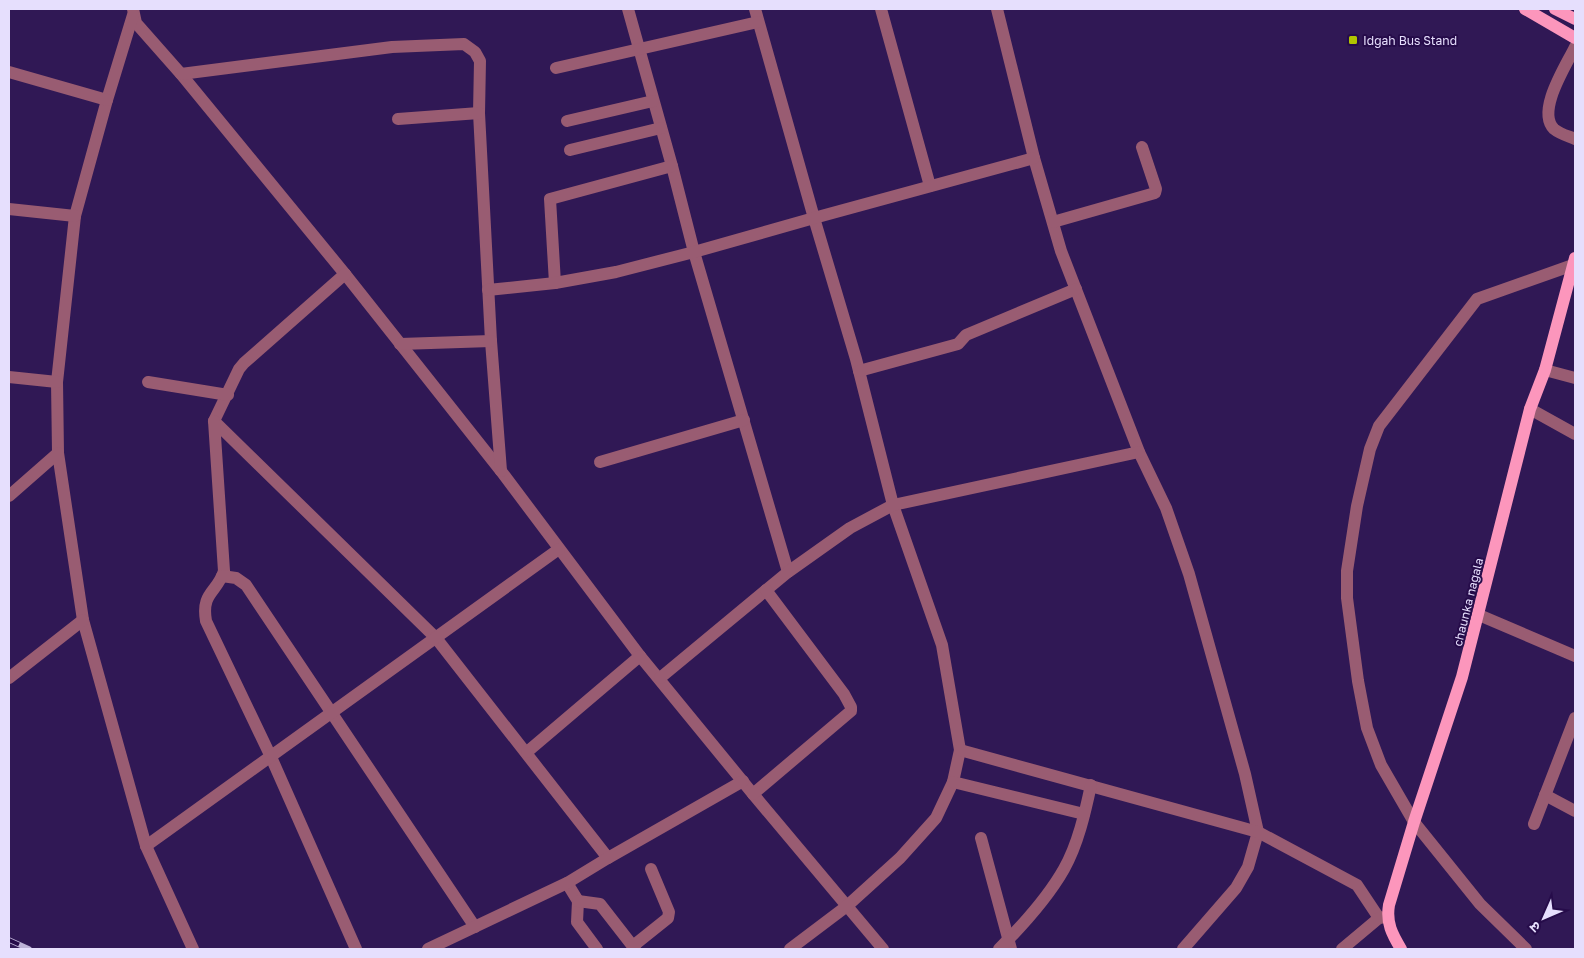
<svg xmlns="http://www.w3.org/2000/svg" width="1584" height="958" font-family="'Golos Text','Noto Sans Devanagari',sans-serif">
	<rect width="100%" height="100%" fill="#301855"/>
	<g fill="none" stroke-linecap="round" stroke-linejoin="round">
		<!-- minor -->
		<g stroke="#995c72" stroke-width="12">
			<polyline points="133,9 136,23 181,74 345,274 501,471 640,656 753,794 883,949"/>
			<polyline points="628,9 672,166 694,252 788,572"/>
			<polyline points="755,9 814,218 856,359 893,505 942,645 960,750 953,782 936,818 900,858 847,906 790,949"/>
			<polyline points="881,9 930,186"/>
			<polyline points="997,9 1034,158 1061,251 1139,452 1166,508 1189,574 1245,774 1258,832 1248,867 1236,888 1183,949"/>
			<polyline points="133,15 107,100 75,216 57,382 58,453 83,620 146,846 193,949"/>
			<path d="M1575 47C1566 66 1536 111 1554 129 1560 134 1568 136 1575 139"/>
			<polyline points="556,68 758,22"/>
			<polyline points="9,72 107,100"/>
			<polyline points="181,74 392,47 464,44 475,52 480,61 479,113 491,341 501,471"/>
			<polyline points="398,119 479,113"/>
			<polyline points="567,121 653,101"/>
			<polyline points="570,150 661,128"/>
			<polyline points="9,209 75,216"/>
			<polyline points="1053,222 1155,193 1156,189 1142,147"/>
			<polyline points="345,274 244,363 239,369 214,421 436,638 608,858"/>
			<polyline points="555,283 550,199 672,166"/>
			<polyline points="488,290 555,283 616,272 694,252 814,218 1034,158"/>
			<polyline points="400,344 491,341"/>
			<polyline points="1545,370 1575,378"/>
			<polyline points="859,371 958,344 966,335 1076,289"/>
			<polyline points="9,377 57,382"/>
			<polyline points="148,382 228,395"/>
			<polyline points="1530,409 1575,434"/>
			<path d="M214 421 224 571C217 593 201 592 206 621L271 757 356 949"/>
			<polyline points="600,462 744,420"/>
			<polyline points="9,496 58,453"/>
			<polyline points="222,576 236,578 246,585 475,927"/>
			<polyline points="1479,615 1575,656"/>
			<polyline points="9,678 83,620"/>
			<polyline points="660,678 788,572 850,528 893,505 1139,452"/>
			<polyline points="960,750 1258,832 1357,885 1379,918"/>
			<polyline points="527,752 640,656"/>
			<polyline points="953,782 1084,814"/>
			<polyline points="753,794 851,711 851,707 844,694 766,590"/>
			<polyline points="1545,795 1575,811"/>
			<polyline points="1534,824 1575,718"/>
			<polyline points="981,838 1011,949"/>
			<polyline points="146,846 559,549"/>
			<polyline points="567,883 578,901 577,922 597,949"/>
			<polyline points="578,901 600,904 635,949"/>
			<polyline points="633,946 668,918 669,912 651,869"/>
			<polyline points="428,949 567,883 608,858 743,781"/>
			<path d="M999 949C1023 925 1047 899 1064 869 1078 844 1085 813 1091 785"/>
			<polyline points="1342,949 1379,918 1386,917"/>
			<polyline points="1526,949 1480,904 1414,822 1381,765 1367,728 1358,681 1347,598 1347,571 1357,506 1370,449 1379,426 1477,299 1573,265"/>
		</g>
		<!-- major -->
		<g stroke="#fc96bc" stroke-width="12">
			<polyline points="1525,9 1575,38"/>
			<polyline points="1555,9 1575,19"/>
			<path d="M1401 949C1392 934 1386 923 1389 905L1414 822 1462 677 1530 409 1545 370 1575 258"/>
		</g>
		<defs>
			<polyline id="rail" points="9,940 29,949"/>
		</defs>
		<!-- rail casing -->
		<use href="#rail" stroke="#beb3d8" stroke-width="5.5"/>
		<!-- rail -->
		<use href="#rail" stroke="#260c4a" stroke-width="4" stroke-dasharray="11" stroke-linecap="butt"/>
	</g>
	<!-- markers -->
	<rect fill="#b1c500" stroke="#260c4a" stroke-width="2" x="1348" y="35" width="10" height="10" rx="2.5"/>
	<g text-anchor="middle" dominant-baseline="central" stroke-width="4" stroke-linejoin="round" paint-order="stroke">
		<!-- poi labels -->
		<g font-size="12" fill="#e6dffd" stroke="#260c4a" text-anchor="start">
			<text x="1363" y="40">Idgah Bus Stand</text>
		</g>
		<!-- street labels -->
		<g font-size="12" fill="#e6dffd" stroke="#260c4a">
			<text transform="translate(1468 602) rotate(-76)">chaunka nagala</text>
		</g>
	</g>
	<!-- border -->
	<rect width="1584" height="958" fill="none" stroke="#e6dffd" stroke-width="20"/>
	<!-- north arrow -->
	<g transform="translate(1544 918) rotate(225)" stroke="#260c4a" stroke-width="4" paint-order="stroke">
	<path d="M0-4L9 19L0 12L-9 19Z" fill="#e6dffd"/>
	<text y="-8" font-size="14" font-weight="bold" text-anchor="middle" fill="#e6dffd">उ</text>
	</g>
</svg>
